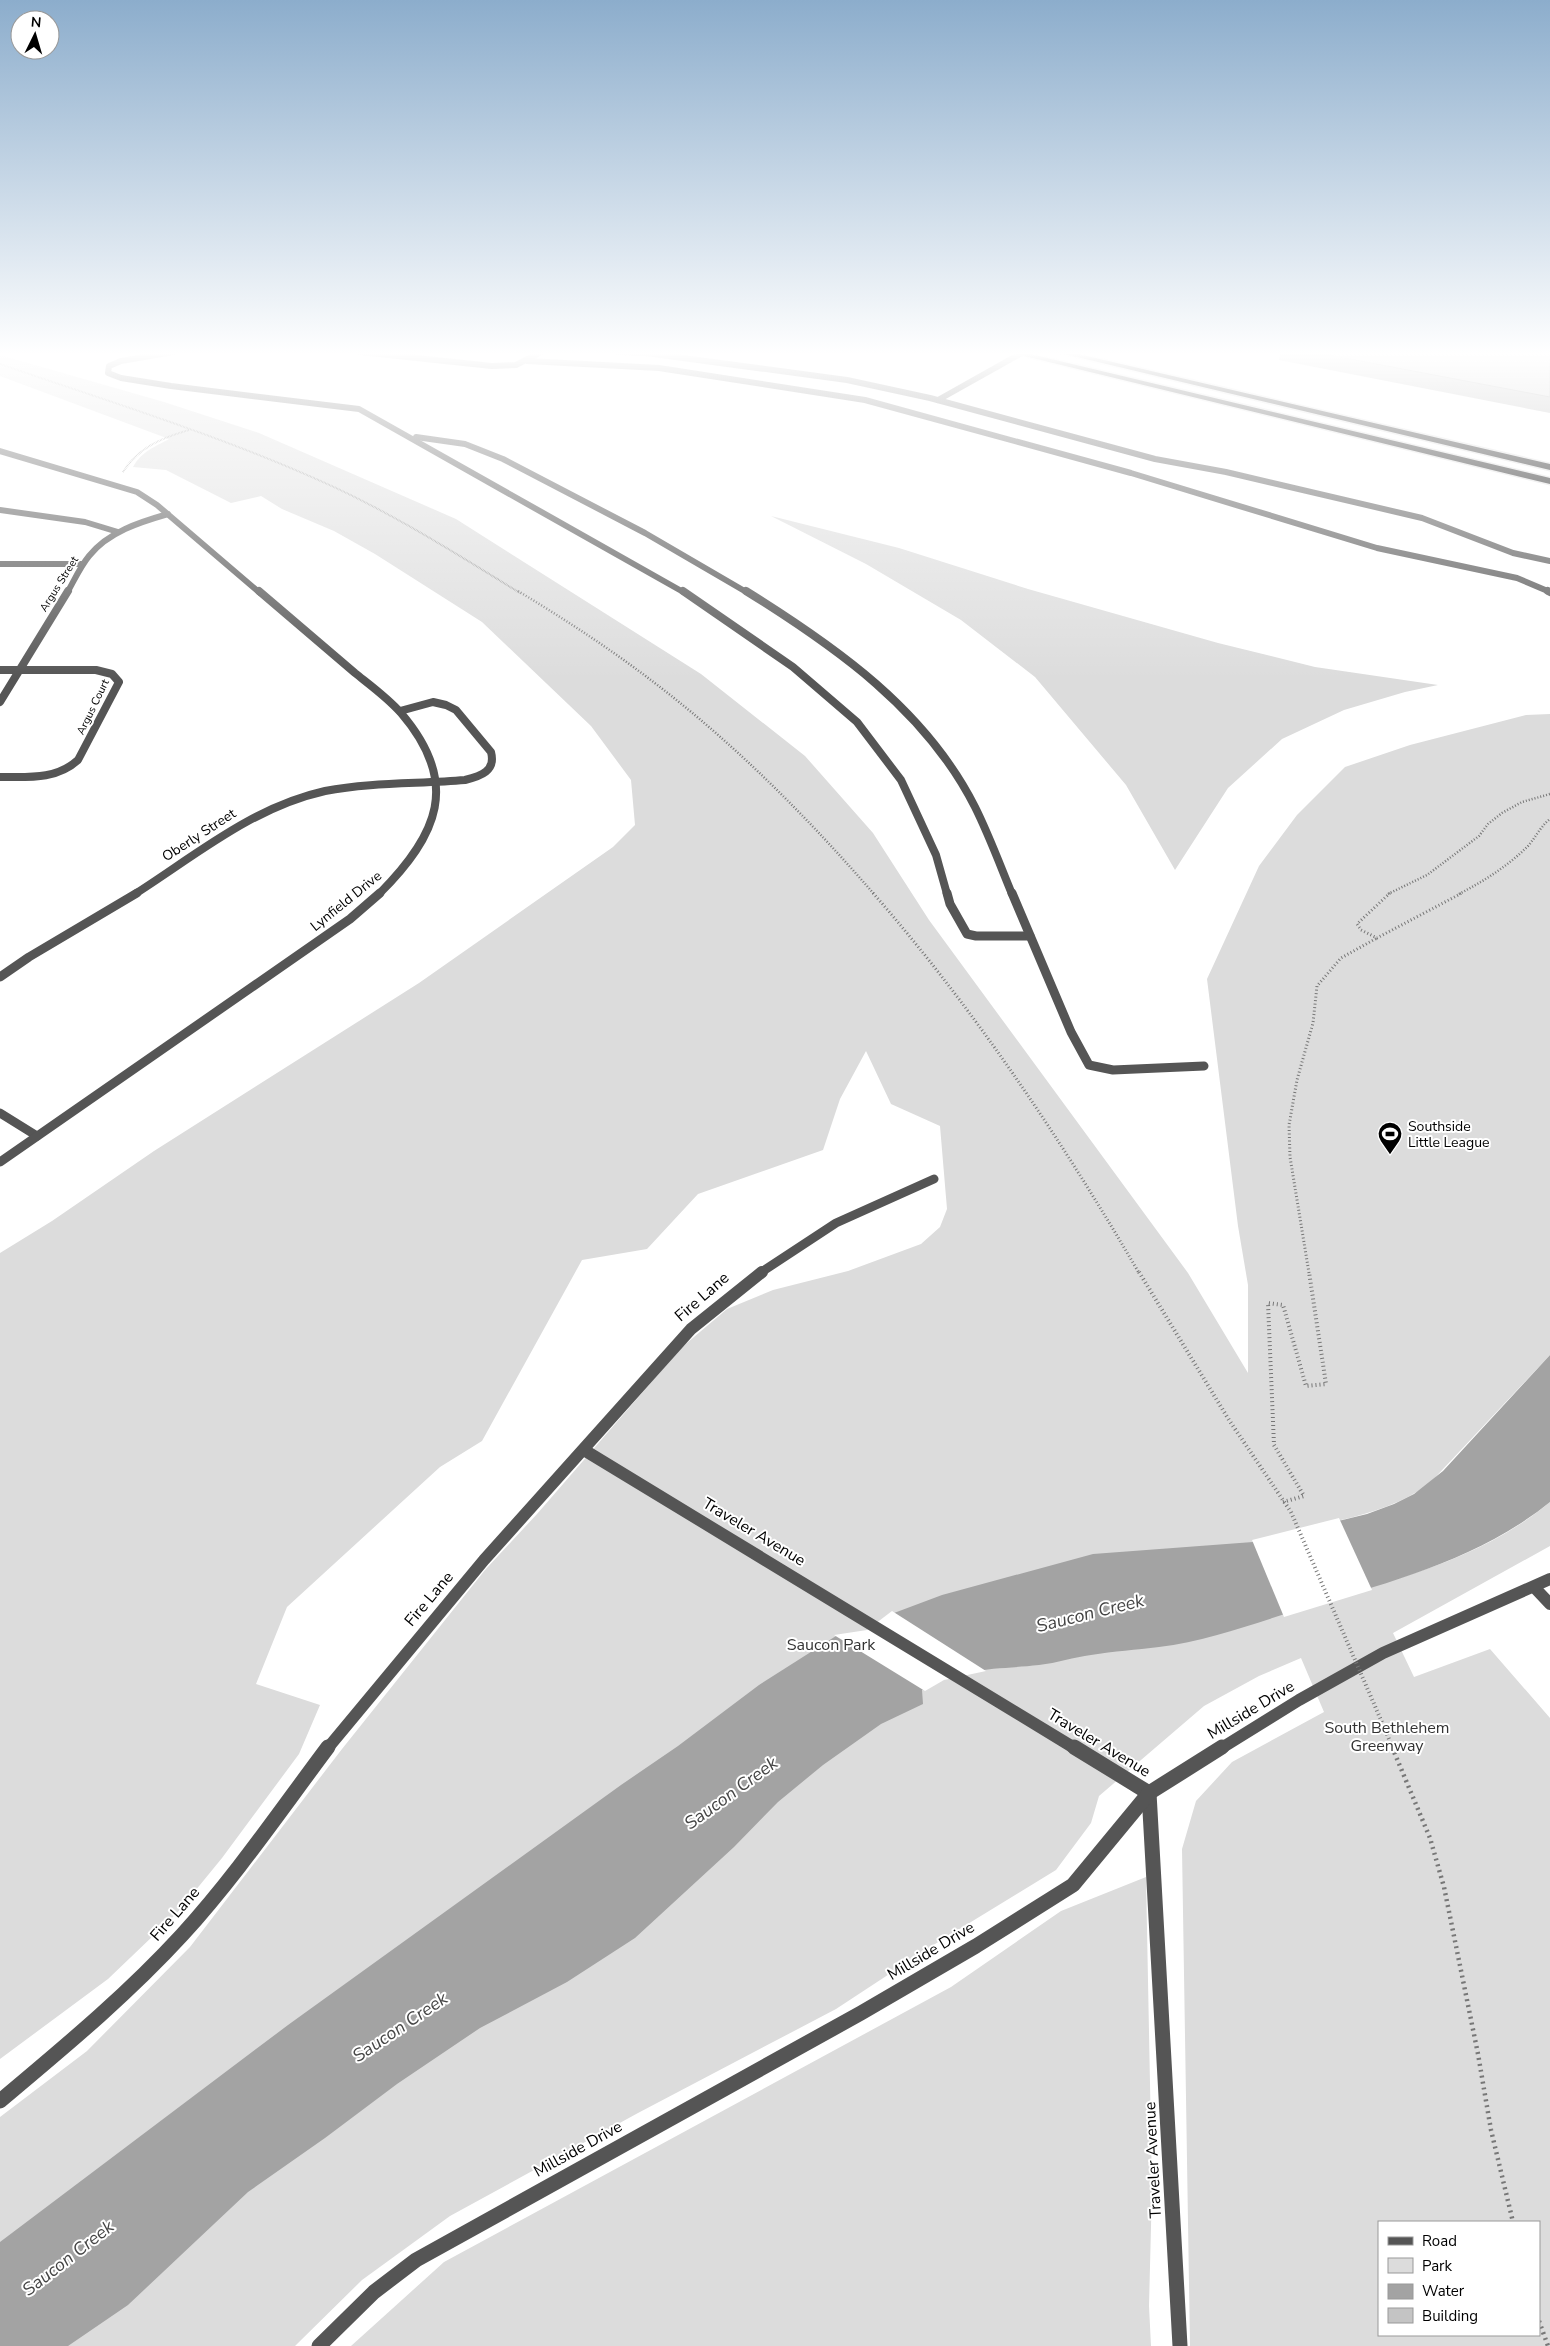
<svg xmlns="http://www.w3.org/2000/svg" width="1550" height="2346" font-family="'Nunito Sans',sans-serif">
	<rect width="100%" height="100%" fill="#fff"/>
	<!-- green -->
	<g fill="#dcdcdc" fill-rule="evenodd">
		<path d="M0 355 164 402 259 433 456 519 701 674 805 756 873 833 929 920 1188 1273 1248 1373V1285L1238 1226 1207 979 1259 866 1297 815 1345 767 1410 745 1526 715 1550 714V1355L1429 1484C1402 1503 1372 1513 1341 1520L1400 1578C1456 1560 1504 1540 1550 1502V1546L1393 1633 1414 1677 1490 1649 1550 1718V2346H1190L1182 1849 1196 1801 1232 1762 1324 1712 1301 1658 1259 1676 1204 1706 1099 1796 1091 1823 1056 1870 935 1944 836 2009 638 2113 450 2216 362 2280 295 2346H0V2117L87 2051 190 1947 342 1749 485 1570 537 1514 681 1348 727 1309 773 1290 848 1271 921 1244 940 1227 947 1209 940 1126 891 1104 866 1051 840 1099 823 1150 698 1194 647 1249 582 1260 482 1441 440 1467 287 1607 256 1684 320 1705 299 1754 222 1858 177 1913 108 1979 0 2059V1253L52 1221 154 1151 419 983 613 847 635 825 631 780 591 726 482 622 375 554 334 531 282 509 261 496 231 503 166 470 133 467C142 451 155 447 169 439L0 376ZM1379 2222H1539V2335H1379Z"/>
		<polygon points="771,516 899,548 1028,589 1218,643 1315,667 1438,685 1405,692 1344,710 1282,739 1228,788 1175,870 1126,785 1035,677 961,620 866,564"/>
		<polygon points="1146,1877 1152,2187 1149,2306 1151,2346 351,2346 444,2262 951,1987 1061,1911"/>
	</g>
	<!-- water -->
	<path fill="#a3a3a3" d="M1550 1355V1502C1477 1561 1389 1582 1301 1609 1255 1623 1208 1641 1159 1647 1136 1650 1114 1651 1091 1655 1074 1657 1057 1663 1039 1665 994 1670 964 1666 922 1690L923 1704 881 1724 823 1765 778 1802 734 1847 635 1938 567 1982 480 2028 397 2084 325 2138 248 2192 128 2305 68 2346H0V2242L288 2025 621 1785 678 1746 759 1685 836 1636 868 1633 894 1613 942 1595 1093 1554 1253 1542 1367 1514 1394 1504 1414 1494 1443 1471Z"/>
	<!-- pier -->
	<g fill="#fff">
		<polygon points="1339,1518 1372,1590 1284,1617 1252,1540"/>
		<polygon points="892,1611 986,1671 944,1680 925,1691 834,1635 867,1630"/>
	</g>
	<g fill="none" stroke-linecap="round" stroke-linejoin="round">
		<defs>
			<g id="highway">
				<polygon points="1008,352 1022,352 1550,478 1550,484"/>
				<polygon points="1056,352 1070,352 1550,464 1550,470"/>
			</g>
		</defs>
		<!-- highway casing -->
		<use href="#highway" stroke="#dbdbdb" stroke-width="3"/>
		<!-- path-far4 -->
		<g stroke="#777" stroke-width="2" stroke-dasharray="0.5 1" stroke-linecap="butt">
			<path d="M0 364C113 403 228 438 336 488 400 518 460 556 520 593"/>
			<path d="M123 472C139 447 162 438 189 430"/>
		</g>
		<!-- path-far3 -->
		<g stroke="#777" stroke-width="2.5" stroke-dasharray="1 2" stroke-linecap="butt">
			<path d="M518 591C566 620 612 650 656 684 736 745 808 818 874 894"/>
			<polyline points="1388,894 1427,875 1479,836 1488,824 1502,813 1522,802 1550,794"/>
			<path d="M1459 894C1484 881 1508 866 1528 846 1536 837 1540 827 1550 819"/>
		</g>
		<!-- path-far2 -->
		<g stroke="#777" stroke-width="3" stroke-dasharray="1 2.5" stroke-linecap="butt">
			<path d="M873 893C975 1010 1061 1139 1139 1273"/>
			<polyline points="1390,893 1357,924 1361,930 1377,938 1462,893"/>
			<polyline points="1309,1273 1290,1157 1289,1125 1297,1080 1313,1023 1317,986 1341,958 1377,938"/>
		</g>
		<!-- path-far1 -->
		<g stroke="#777" stroke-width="4" stroke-dasharray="1 3" stroke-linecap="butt">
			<polyline points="1139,1272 1229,1420 1291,1512"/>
			<polyline points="1283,1502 1304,1496 1274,1445 1268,1303 1283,1305 1306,1386 1326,1384 1309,1272"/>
			<polyline points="1384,1727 1393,1749"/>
		</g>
		<!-- path -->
		<g stroke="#777" stroke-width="4.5" stroke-dasharray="2 4" stroke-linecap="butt">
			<polyline points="1392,1747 1430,1838 1444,1887 1478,2054 1491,2130 1513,2222"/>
			<polyline points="1539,2321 1548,2346"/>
		</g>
		<!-- lane-far2 -->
		<g stroke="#555" stroke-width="6">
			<polyline points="173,352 121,361 109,366 108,373 121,378 171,386 359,409 685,593"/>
			<polyline points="360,352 492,366 516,365 541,352"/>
			<polyline points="618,352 646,353 847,380 930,398 1155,459 1226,472 1422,518 1513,553 1550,561"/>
			<polyline points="528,361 659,368 865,400 1131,473 1377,548 1517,578 1550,592"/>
			<polyline points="938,400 1020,354"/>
			<polyline points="416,437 465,444 503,459 645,533 748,593"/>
			<polyline points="0,510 85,522 118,532"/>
		</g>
		<!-- lane-far1 -->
		<g stroke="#555" stroke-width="8">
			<polyline points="683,591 793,667 857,722 901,780 936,855 947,894"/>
			<path d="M746 591C836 647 926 710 975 807 989 835 1000 865 1012 894"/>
			<polyline points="1548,591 1550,592"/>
		</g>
		<!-- lane -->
		<g stroke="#555" stroke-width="9">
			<polyline points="947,893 950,904 967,934 976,936 1030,936"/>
			<polyline points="1012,893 1071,1032 1089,1065 1113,1070 1204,1066"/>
		</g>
		<!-- street-far4 -->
		<g stroke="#555" stroke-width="6">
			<polyline points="0,451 137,492 157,505 260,593"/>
			<polyline points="0,564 82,564"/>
			<path d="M67 593C74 581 80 567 89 556 108 532 140 522 168 514"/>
		</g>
		<!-- street-far3 -->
		<g stroke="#555" stroke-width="8">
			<path d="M259 591C291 618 323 646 355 673 370 685 388 698 401 713 461 783 438 835 379 894"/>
			<path d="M0 670H96L112 674 119 682 78 760C56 780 28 777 0 777"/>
			<polyline points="0,702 68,591"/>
			<path d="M135 894C196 855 253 807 325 791 371 782 419 784 465 780 481 776 496 771 491 752L456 710 446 705 433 702 400 711"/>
		</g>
		<!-- street-far2 -->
		<g stroke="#555" stroke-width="9">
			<polyline points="0,977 29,957 137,893"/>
			<polyline points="0,1113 37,1136"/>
			<polyline points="0,1162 350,919 380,893"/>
			<polyline points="760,1273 836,1223 934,1179"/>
		</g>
		<!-- street-far1 -->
		<g stroke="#555" stroke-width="12">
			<polyline points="584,1450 1076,1749"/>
			<polyline points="1534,1587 1550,1604"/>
			<polyline points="327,1749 484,1560 691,1329 762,1272"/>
			<polyline points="1220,1749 1299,1700 1383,1653 1550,1579"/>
		</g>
		<!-- street -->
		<g stroke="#555" stroke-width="15">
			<polyline points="1074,1747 1149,1793 1180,2346"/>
			<path d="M0 2101C63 2048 126 1996 182 1935 235 1877 280 1811 328 1747"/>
			<polyline points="319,2346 374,2292 416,2260 861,2013 976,1946 1073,1885 1149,1793 1222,1747"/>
		</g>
		<!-- highway -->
		<use href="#highway" fill="#000" fill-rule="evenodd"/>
		<!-- path-bridge -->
		<polyline stroke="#777" stroke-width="4" stroke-dasharray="1 3" stroke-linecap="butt" points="1291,1512 1384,1727"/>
	</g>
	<!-- wall -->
	<polygon fill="#a9a9a9" points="1280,352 1550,352 1550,413 1279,360"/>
	<!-- building -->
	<polygon fill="#c4c4c4" stroke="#898989" points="1313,352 1550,352 1550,397"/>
	<!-- sky -->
	<linearGradient id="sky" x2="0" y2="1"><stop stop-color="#8cadcc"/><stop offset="0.52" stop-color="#fff"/><stop offset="1" stop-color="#fff" stop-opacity="0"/></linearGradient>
	<rect width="1550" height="680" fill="url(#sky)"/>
	<!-- icons -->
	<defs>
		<symbol id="stadium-pin" viewBox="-11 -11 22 30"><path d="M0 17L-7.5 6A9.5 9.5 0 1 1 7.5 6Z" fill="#000" stroke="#fff"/><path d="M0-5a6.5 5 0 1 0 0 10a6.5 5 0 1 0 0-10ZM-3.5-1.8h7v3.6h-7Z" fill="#fff"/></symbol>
	</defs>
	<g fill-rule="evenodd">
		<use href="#stadium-pin" x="1376" y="1120" width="28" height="38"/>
	</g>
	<g text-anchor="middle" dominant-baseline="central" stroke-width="4" stroke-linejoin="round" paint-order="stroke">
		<!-- far-street labels -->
		<g font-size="11" fill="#000" stroke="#fff">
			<text transform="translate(59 584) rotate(-58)">Argus Street</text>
			<text transform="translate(93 707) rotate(-64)">Argus Court</text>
		</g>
		<!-- street labels -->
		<g font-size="14" fill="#000" stroke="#fff">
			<text transform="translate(199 835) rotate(-33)">Oberly Street</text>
			<text transform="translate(346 901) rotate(-39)">Lynfield Drive</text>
		</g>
		<!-- poi labels -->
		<g font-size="14" fill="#000" stroke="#fff" text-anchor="start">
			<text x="1408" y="1126">Southside<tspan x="1408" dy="16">Little League</tspan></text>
		</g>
		<!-- near-street labels -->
		<g font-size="16" fill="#000" stroke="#fff">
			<text transform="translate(702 1297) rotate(-41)">Fire Lane</text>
			<text transform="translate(754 1532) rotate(31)">Traveler Avenue</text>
			<text transform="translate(429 1599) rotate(-50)">Fire Lane</text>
			<text transform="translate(1251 1710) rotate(-31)">Millside Drive</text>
			<text transform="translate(1099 1743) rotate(31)">Traveler Avenue</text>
			<text transform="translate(175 1914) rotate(-49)">Fire Lane</text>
			<text transform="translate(931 1951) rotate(-31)">Millside Drive</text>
			<text transform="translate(578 2149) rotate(-29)">Millside Drive</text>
			<text transform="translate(1153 2160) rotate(-93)">Traveler Avenue</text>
		</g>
		<!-- near-park labels -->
		<g font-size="16" fill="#333" stroke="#fff">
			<text x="831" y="1645">Saucon Park</text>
			<text x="1387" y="1728">South Bethlehem<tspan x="1387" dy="18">Greenway</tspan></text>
		</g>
		<!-- near-water labels -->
		<g font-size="18" font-style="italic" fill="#444" stroke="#fff">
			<text transform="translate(1090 1613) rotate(-14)">Saucon Creek</text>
			<text transform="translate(731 1793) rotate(-36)">Saucon Creek</text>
			<text transform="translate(400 2027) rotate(-34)">Saucon Creek</text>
			<text transform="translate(68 2258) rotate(-38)">Saucon Creek</text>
		</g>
	</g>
	<!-- legend -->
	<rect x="1378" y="2221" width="162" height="115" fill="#ffffff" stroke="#999999"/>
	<rect x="1388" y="2237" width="25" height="8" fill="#555555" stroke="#999999"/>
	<text x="1422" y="2246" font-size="15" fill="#000000">Road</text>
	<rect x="1388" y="2258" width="25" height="15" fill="#dcdcdc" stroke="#999999"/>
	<text x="1422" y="2271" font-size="15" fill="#000000">Park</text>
	<rect x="1388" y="2284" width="25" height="15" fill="#a3a3a3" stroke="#999999"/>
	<text x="1422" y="2296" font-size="15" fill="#000000">Water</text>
	<rect x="1388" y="2308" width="25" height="15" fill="#c4c4c4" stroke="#999999"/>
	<text x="1422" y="2321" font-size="15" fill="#000000">Building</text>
	<!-- north arrow -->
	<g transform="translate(35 35) rotate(5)"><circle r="24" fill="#ffffff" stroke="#999999"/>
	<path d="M0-4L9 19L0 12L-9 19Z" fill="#000000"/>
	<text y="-8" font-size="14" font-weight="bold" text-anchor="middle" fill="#000000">N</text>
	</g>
</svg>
